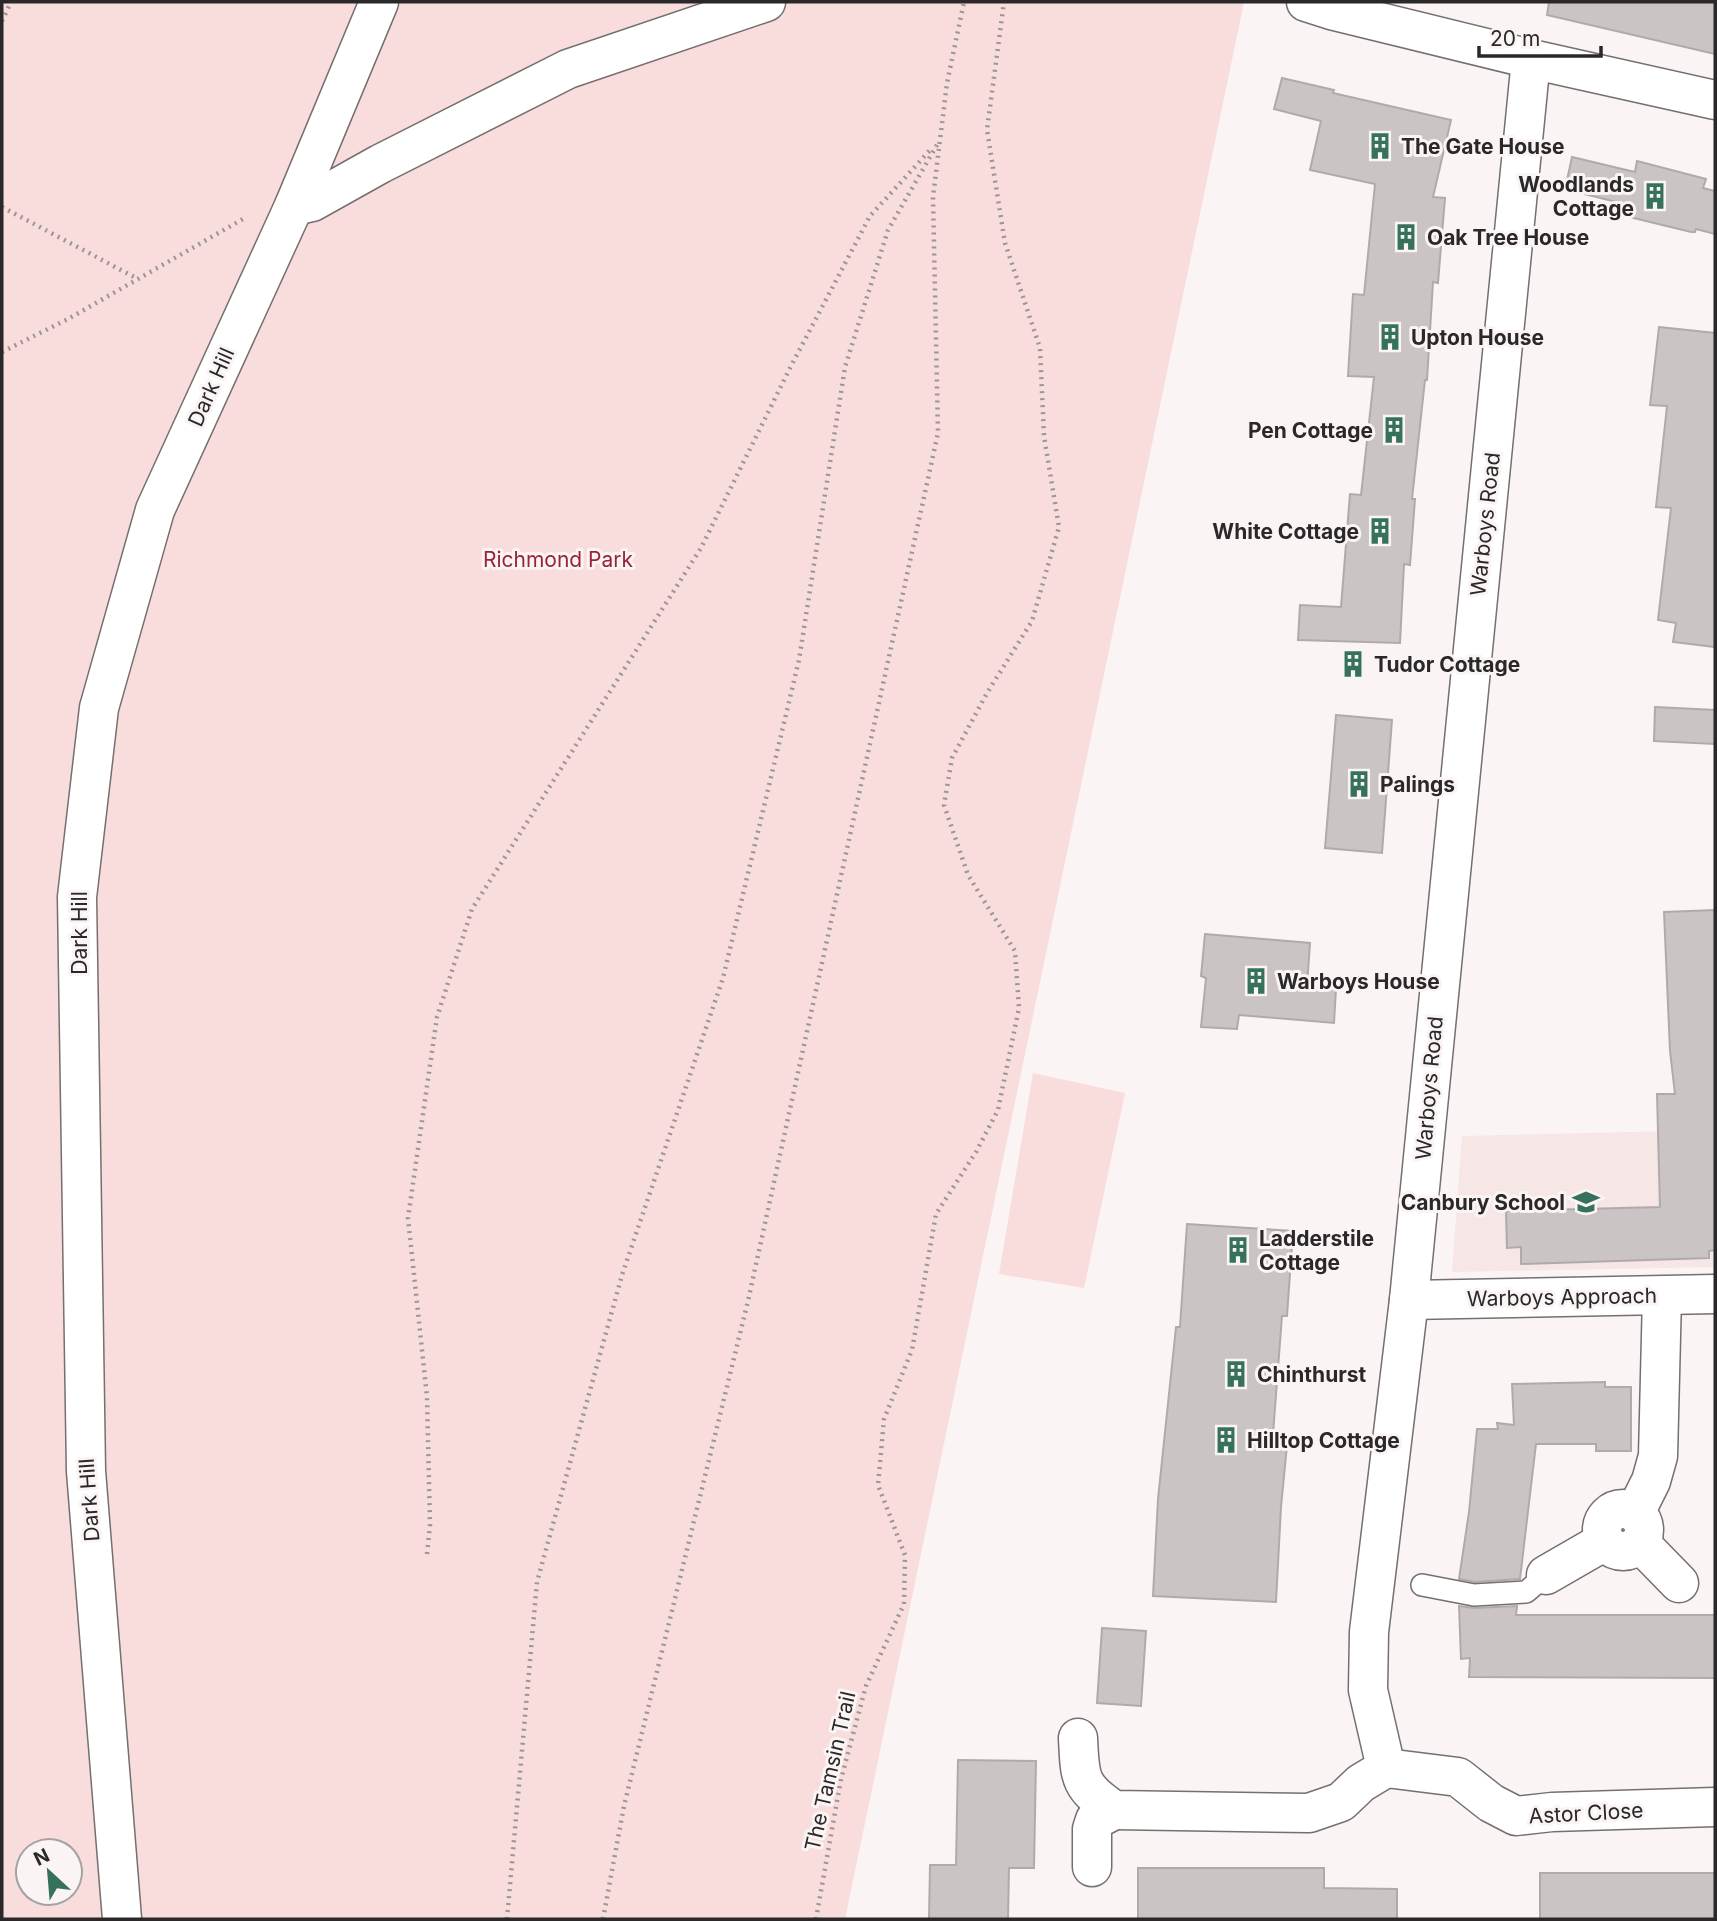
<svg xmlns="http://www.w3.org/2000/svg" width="1717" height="1921" font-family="Inter,sans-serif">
	<rect width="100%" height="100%" fill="#fbf4f4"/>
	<!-- built -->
	<polygon fill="#f6e6e6" points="1715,1130 1715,1267 1452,1272 1462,1136"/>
	<!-- green -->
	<g fill="#f9dcdc" fill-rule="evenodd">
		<path d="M2 2H1244L845 1919H2ZM28 1851H70V1893H28Z"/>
		<polygon points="1033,1073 1125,1093 1084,1288 999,1274"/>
	</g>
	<!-- building -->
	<g fill="#cbc4c4" stroke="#b1aaaa" stroke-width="2">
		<polygon points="1549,2 1715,2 1715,54 1547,15"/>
		<polygon points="1282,78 1334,90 1333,93 1451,120 1433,197 1445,198 1438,283 1433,282 1427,380 1425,380 1412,499 1415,499 1410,565 1404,564 1400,643 1298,640 1300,605 1341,607 1350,494 1361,495 1374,377 1348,376 1353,294 1364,295 1375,184 1310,170 1321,121 1274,109"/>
		<polygon points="1572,157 1635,172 1637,161 1706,179 1703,188 1715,191 1715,234 1696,229 1695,232 1691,232 1613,213 1616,202 1565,189"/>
		<polygon points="1659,327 1715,333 1715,647 1673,642 1676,623 1658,620 1671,508 1656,507 1667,406 1650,405"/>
		<polygon points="1655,707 1715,710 1715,744 1654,741"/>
		<polygon points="1336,715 1392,720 1382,853 1325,848"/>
		<polygon points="1715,910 1715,1250 1709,1251 1709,1258 1521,1264 1521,1247 1507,1248 1506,1211 1660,1207 1657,1094 1675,1094 1670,1051 1664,912"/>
		<polygon points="1205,934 1310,943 1307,986 1336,989 1334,1023 1239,1015 1237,1029 1201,1027 1206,978 1201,976"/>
		<polygon points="1187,1224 1293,1231 1287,1316 1282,1316 1273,1434 1288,1435 1281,1507 1276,1602 1153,1596 1158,1499 1176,1327 1180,1327"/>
		<polygon points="1605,1382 1605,1387 1631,1387 1631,1451 1596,1451 1596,1444 1536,1444 1520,1579 1475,1582 1459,1579 1469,1512 1477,1429 1498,1429 1497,1423 1514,1425 1512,1384"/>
		<polygon points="1459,1606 1474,1608 1517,1606 1516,1615 1715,1615 1715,1678 1469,1677 1470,1658 1461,1659"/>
		<polygon points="1102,1628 1146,1631 1141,1706 1097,1703"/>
		<polygon points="958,1760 1036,1761 1034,1868 1009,1868 1008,1919 929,1919 930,1865 956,1865"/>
		<polygon points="1138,1868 1324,1868 1324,1888 1397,1889 1397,1919 1138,1919"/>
		<rect x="1540" y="1873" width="175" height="46"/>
	</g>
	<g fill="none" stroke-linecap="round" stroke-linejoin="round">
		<defs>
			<polyline id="service" points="1422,1585 1474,1595 1526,1592 1546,1575"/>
			<g id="minor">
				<polyline points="1306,2 1331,10 1531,59 1715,100"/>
				<polyline points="294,206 312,202 380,164 568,69 766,2"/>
				<polyline points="1409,1300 1715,1294"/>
				<circle cx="1623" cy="1530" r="21"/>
				<polyline points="1635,1513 1651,1481 1658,1456 1662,1296"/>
				<polyline points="1640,1543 1679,1583"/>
				<polyline points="1546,1575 1605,1541"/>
				<path d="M1078 1738C1080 1777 1078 1786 1114 1810L1309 1813 1341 1802 1361 1783 1386 1768 1368 1690 1369 1632 1409 1300 1531 59"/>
				<polyline points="1386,1768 1458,1777 1491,1803 1516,1816 1552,1812 1715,1807"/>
				<polyline points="1092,1867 1092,1829 1095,1820 1114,1810"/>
				<polyline points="122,1919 86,1471 77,897 99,708 155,510 294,206 379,2"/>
			</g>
		</defs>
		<!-- service casing -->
		<use href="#service" stroke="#756f6f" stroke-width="24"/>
		<!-- minor casing -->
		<use href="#minor" stroke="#756f6f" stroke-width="41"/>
		<!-- path -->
		<g stroke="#9b9696" stroke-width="4.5" stroke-dasharray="2 5" stroke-linecap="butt">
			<polyline points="2,21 11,2"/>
			<polyline points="2,207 138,279"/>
			<polyline points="2,352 68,319 243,219"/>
			<polyline points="427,1554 430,1525 427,1397 408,1218 437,1017 472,909 701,548 791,366 870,216 932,148"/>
			<polyline points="507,1919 537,1582 622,1275 723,978 799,660 845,367 888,230 938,143"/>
			<polyline points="603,1919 624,1806 748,1301 938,433 933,197 947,83 964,2"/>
			<polyline points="816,1919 841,1779 866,1686 904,1604 905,1555 878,1485 884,1419 912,1350 936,1214 976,1152 998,1110 1019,1008 1015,951 968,875 944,805 952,758 987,693 1032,621 1059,527 1044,436 1040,348 1005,243 987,130 1004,2"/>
		</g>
		<!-- service -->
		<use href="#service" stroke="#fff" stroke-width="21"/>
		<!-- minor -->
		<use href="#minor" stroke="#fff" stroke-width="38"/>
	</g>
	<!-- icons -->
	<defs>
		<symbol id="building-bare" viewBox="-9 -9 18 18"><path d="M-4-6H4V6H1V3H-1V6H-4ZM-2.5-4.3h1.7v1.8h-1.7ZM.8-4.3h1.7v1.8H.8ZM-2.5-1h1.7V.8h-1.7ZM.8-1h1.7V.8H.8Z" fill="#35715b" stroke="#fbf4f4" stroke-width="2.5" paint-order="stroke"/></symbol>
		<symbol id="school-bare" viewBox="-9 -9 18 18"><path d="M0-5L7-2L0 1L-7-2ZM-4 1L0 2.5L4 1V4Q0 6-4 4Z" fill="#35715b" stroke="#fbf4f4" stroke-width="2.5" paint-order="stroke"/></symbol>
	</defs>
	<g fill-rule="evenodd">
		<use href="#building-bare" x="1361" y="127" width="38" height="38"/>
		<use href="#building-bare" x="1636" y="177" width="38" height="38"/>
		<use href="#building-bare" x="1387" y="218" width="38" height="38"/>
		<use href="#building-bare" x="1371" y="318" width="38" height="38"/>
		<use href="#building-bare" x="1375" y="411" width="38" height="38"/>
		<use href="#building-bare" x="1361" y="512" width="38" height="38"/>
		<use href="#building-bare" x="1334" y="645" width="38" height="38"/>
		<use href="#building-bare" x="1340" y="765" width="38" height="38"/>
		<use href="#building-bare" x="1237" y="962" width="38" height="38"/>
		<use href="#school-bare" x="1567" y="1183" width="38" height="38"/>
		<use href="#building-bare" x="1219" y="1231" width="38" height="38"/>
		<use href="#building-bare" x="1217" y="1355" width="38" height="38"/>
		<use href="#building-bare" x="1207" y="1421" width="38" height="38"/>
	</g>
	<g text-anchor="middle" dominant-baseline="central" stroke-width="6" stroke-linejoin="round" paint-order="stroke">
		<!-- poi labels -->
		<g font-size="21" font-weight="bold" fill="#2a2828" stroke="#fbf4f4" text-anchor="start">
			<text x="1401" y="146">The Gate House</text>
			<text x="1634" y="184" text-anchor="end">Woodlands<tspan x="1634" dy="24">Cottage</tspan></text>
			<text x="1427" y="237">Oak Tree House</text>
			<text x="1411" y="337">Upton House</text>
			<text x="1373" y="430" text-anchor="end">Pen Cottage</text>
			<text x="1359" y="531" text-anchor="end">White Cottage</text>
			<text x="1374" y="664">Tudor Cottage</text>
			<text x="1380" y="784">Palings</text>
			<text x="1277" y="981">Warboys House</text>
			<text x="1565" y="1202" text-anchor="end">Canbury School</text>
			<text x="1259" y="1238">Ladderstile<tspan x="1259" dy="24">Cottage</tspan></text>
			<text x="1257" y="1374">Chinthurst</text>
			<text x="1247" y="1440">Hilltop Cottage</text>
		</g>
		<!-- street labels -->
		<g font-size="21" fill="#2a2828" stroke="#fbf4f4">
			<text transform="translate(211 387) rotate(-66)">Dark Hill</text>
			<text transform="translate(1485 524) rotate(-84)">Warboys Road</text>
			<text transform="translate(79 933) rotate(-90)">Dark Hill</text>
			<text transform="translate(1429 1088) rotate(-85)">Warboys Road</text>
			<text transform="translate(1562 1297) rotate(-1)">Warboys Approach</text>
			<text transform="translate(89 1500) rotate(-94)">Dark Hill</text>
			<text transform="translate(830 1771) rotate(-77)">The Tamsin Trail</text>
			<text transform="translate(1586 1813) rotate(-3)">Astor Close</text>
		</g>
		<!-- park labels -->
		<g font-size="21" fill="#992436" stroke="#fbf4f4">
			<text x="558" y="559">Richmond Park</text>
		</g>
	</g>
	<!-- border -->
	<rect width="1717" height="1921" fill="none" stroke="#2a2828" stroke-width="7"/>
	<!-- north arrow -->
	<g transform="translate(49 1872) rotate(334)"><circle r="33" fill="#fbf4f4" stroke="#a7a2a2" stroke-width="2"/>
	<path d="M0-5L12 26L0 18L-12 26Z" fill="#35715b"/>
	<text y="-10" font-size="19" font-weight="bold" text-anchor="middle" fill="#2a2828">N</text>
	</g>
	<!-- scale -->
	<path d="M1479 46v10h122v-10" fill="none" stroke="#2a2828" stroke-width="3.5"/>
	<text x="1490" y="46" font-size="21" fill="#2a2828" stroke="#fbf4f4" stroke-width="5" paint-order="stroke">20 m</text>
</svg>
